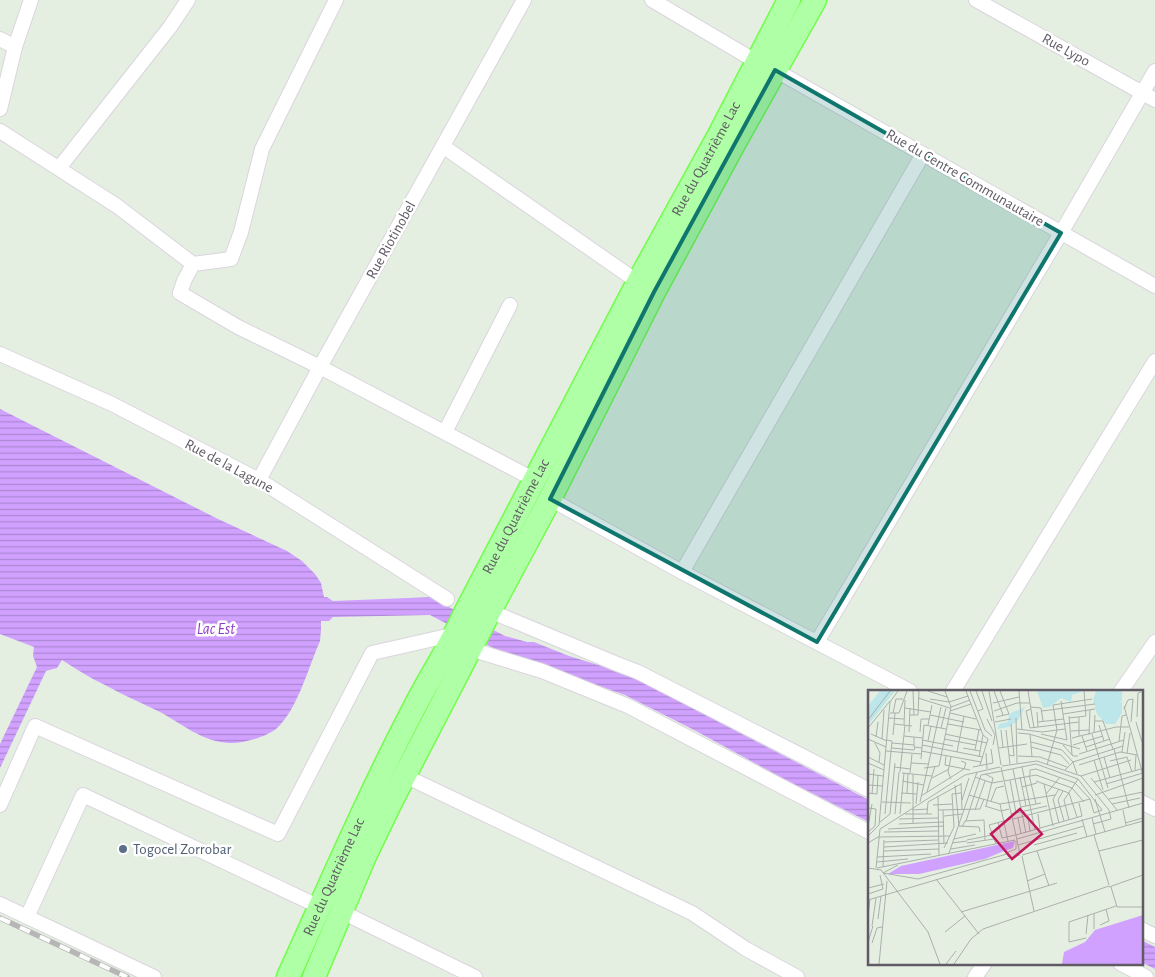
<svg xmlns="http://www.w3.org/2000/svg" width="1155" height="977" font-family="'Alegreya Sans',sans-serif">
	<defs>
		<pattern id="water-rules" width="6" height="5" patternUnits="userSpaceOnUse" patternTransform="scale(1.25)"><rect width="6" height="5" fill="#d0a1ff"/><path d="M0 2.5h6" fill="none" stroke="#ac86d2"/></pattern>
	</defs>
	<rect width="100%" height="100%" fill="#e4efe2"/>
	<!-- water -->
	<g fill="url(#water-rules)">
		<path d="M0 409 218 519 287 551 302 561 315 574 321 583 324 597H327L333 601 433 597 447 606 505 636 527 642H534L569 656 611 669 634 678 869 800V822L784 779 696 731 625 695 497 650 430 615 333 617 329 621H321V630L320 641C309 666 297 711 276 729 265 737 243 744 229 743 203 742 182 724 160 712 142 703 123 695 105 685 90 678 76 669 62 660L57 668 46 671 0 768V744L37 667 33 656 34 647 0 634Z"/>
		<polygon points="1141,940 1155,947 1155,969 1141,962"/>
	</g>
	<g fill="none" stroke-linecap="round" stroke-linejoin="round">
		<defs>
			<g id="street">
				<polyline points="336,0 262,149 241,232 231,259 193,264 184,281 180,293 238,327 320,367 535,480"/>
				<polyline points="652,0 757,62"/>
				<polyline points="976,0 1155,100"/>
				<polyline points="0,39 15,47"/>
				<polyline points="775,70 1155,286"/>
				<polyline points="0,109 15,47 31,0"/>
				<polyline points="0,131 117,206 193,264"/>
				<polyline points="444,147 638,282"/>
				<polyline points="59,168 170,27 188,0"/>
				<polyline points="0,354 112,404 259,480 447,599"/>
				<polyline points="445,432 510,305"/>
				<polyline points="259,480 320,367 524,0"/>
				<polyline points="550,499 682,572 910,691"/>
				<polyline points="682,572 923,154"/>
				<polyline points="490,611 617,664 638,672 869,790"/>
				<polyline points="817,642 1061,233 1155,71"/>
				<polyline points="470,649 542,671 628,706 869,832"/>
				<polyline points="953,691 1155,361"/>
				<polyline points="1121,691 1155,642"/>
				<polyline points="405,776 692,913 746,949 797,977"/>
				<polyline points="1141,802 1155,809"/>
				<polyline points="0,805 35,726 278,834 372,653 456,634"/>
				<polyline points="0,904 154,977"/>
				<polyline points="342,912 475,977"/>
				<polyline points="27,917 83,795 320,907"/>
				<polyline points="1141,929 1155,936"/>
				<polyline points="1120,963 1146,977"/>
				<polyline points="975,977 985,963"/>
			</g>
			<g id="primary">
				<path id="s1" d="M288 977C329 887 368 796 414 708 431 675 451 645 466 611L638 282 719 135 789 0"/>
				<polyline points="314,977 365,856 391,802 490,611 550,499 654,292 735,142 815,0"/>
			</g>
		</defs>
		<!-- street casing -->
		<use href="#street" stroke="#dad5dd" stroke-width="16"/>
		<!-- primary casing -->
		<use href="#primary" stroke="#73fd4c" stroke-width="25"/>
		<!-- street -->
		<use href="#street" stroke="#fff" stroke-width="14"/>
		<!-- primary -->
		<use href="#primary" stroke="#afffa6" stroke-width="22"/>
		<defs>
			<polyline id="rail" points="0,918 127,977"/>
		</defs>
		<!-- rail casing -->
		<use href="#rail" stroke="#b7b6b7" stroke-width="5.5"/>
		<!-- rail -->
		<use href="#rail" stroke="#fff" stroke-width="4" stroke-dasharray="11" stroke-linecap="butt"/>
	</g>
	<!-- marked area -->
	<path fill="#0f766e" fill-opacity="0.2" stroke="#0f766e" stroke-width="4" stroke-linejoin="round" d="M775 70 1061 233 817 642 550 499 654 292Z"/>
	<!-- markers -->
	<circle fill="#5c6f8a" stroke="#fff" stroke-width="2" cx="123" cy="849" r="5"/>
	<g text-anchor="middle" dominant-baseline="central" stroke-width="5" stroke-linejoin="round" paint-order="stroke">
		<!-- street labels -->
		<g font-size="15" fill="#605a64" stroke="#fff">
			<text transform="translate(1066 50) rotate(29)">Rue Lypo</text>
			<text stroke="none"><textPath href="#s1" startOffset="919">Rue du Quatrième Lac</textPath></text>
			<text transform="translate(965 178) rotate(30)">Rue du Centre Communautaire</text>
			<text transform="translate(391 240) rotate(-61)">Rue Riotinobel</text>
			<text transform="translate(229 466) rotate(28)">Rue de la Lagune</text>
			<text stroke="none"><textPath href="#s1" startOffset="514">Rue du Quatrième Lac</textPath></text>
			<text stroke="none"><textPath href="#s1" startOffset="110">Rue du Quatrième Lac</textPath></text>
		</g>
		<!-- service labels -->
		<g font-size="15" fill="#4e5e75" stroke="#fff" text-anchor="start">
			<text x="133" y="849">Togocel Zorrobar</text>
		</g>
		<!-- water labels -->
		<g font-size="16" font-style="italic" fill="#8e3acd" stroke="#fff">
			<text x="216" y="629">Lac Est</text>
		</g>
	</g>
	<!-- overview -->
	<g transform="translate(868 690)">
		<rect width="275" height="275" fill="#e4efe2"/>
		<path d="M12 1H27L0 35V16Z" fill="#bce6e9"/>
		<path d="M169 1H212L213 2 204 5 203 12 193 8 182 17 175 18ZM228 1H254V11H250L254 12V23L247 34H238L229 24 225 10ZM157 17 150 30 141 37 129 39 131 34 140 32 141 24Z" fill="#bce6e9"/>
		<path d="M147 151 145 158 139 160 140 167 138 160 117 169 51 184H20L33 176ZM275 225V274H194L196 262 217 252 227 240Z" fill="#d0a1ff"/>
		<path fill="none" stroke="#abafac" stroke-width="1" d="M45 1 46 25M60 1 79 7M98 1 115 45 120 49 112 75M102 1 117 40 124 46M108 1 115 19 110 21M114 1 124 31M121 1 133 75M126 1 135 25M151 1 154 40M160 1 166 38M216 1 218 26M50 8 82 18M62 9 81 12 100 6M193 11 199 50M125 13 151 7M256 16 275 85M83 17 102 10M163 17 173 18 175 31M37 18 63 22M256 19 260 10 265 9 263 32M82 21 103 14M126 21 149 13H162M174 21 227 14M169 22 170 37M22 23H31L39 1M25 23 28 9H35M82 23 108 29M195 24 227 19M42 25H50L51 1M62 25 96 32M201 26 204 65M128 27 141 24 132 1M269 27 270 3 273 2M21 28 36 29M148 28 149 73M201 28 218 26M119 29 127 45 125 55M0 30 22 1M227 31H235L245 59M127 32 143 29M170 32 196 29M268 32 274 52M26 34 44 36M80 34 113 40M36 35 37 10M60 35 64 15M231 35 236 51M0 38 22 11M73 38 78 18M162 38 211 32M162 38 158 21 163 19M149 39 174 42 197 39M133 40 135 58M138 40 142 74M203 41 221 40M41 42 42 18M52 42 53 29H61M150 43 161 44 212 59M226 43 227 25M3 44 19 51M77 44 119 53M162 44 164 67M173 44 199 50M224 44 240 98M25 45 27 23M221 45 222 20M36 46 55 48M211 46V27M214 46 219 61M8 47 10 32M46 47V57L54 58M204 48 248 37H261M0 49 18 57M14 49 16 20M76 49 108 55M54 50 85 56M60 51 63 36M251 51 254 26 258 25M163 52 194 60 205 72 209 84M7 53 12 63 11 72M24 53 46 55M54 55 115 67M195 55 205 66H210M205 55 235 46M163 57 193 65 201 74M218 57 242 49M24 58 46 60 47 57M95 58 112 61M131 58 159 54M246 59 261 118M107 60 111 40M18 61 53 64M53 61 113 72M89 62 96 26M254 62 257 42M118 63 119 79M259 63 262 43M211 64 256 50M141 65 146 66 143 34M78 66 77 75 102 80M150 66 172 67 199 77M0 67 16 75M111 67 115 45M236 67 242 88M53 69 56 35 78 39M226 70 235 100M242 71 259 67 264 82M0 73 16 80M43 73 61 74M179 75 189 40 185 15 224 9M211 75 252 62 269 65M134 76 169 71 213 86 241 120 243 129 225 134M26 77 43 79M105 77 125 73 123 59M133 77 152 164M154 77 167 140M56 78 71 76 83 17 77 1M145 79 158 143M197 80 205 72 255 56M267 80 268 65M134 81 168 74 210 89 234 120 226 123 222 109 207 93 168 79 162 80V85M32 82 37 35M34 83 64 86M42 83 44 64M0 84 15 86M117 84 125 88 118 116M161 85 168 114M213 86 263 70M107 87 124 93 135 91M152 87 158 116M64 88 81 79M223 88 249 120M83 89 80 82 83 67M142 90 148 123M34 91 56 95M136 91 168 85 204 98 216 112M168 91 201 103 209 127M226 92 273 79M93 93 94 119M176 94 185 136M238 94 275 83M0 95 15 96M87 95 91 136 111 137 112 142M154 97 169 93M191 99 185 109 191 133M195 101 190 110 196 131M59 102 67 76M0 103 9 104 10 85M33 103 49 104M39 103 40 83M4 104 6 79M178 104 192 87M101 105 132 114 187 105M227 105 275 88M53 106 96 79 98 73 93 71M70 106 71 165M227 109 237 142M241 109 275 102M94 110 101 88M123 111 128 98 136 96M14 112 43 113M52 112 73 17M48 114 50 92M132 114 140 151M244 114 272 108M65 115 84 114M117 116 133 121 141 119M153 117 173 113M0 118 8 119 7 136 0 142M44 120 60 119M70 120 112 119 116 109M75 120 76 154M107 120 117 91M255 120 258 135M17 124 24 51 19 50M27 124 31 82M32 124 36 83M37 124H64M59 124 60 112 93 94M143 124 179 116M170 124 172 139M76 126 94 124M160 126 162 142M150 128 153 144M224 128 228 144M31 129 70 128M145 129 222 109M214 129 219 147M201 130 196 110 210 89M98 131 113 85 134 81M12 132 22 124 27 73M130 132 134 148 147 145M45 133V84M257 133 275 128M31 134 76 132M0 136 4 114M94 137 97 131 116 130 117 150M20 139 76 136M16 142 70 141M148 145 214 126 211 113M226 145 241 195M0 146 11 135 22 12 30 1M86 149 108 144M149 149 275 113M99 150 124 145M16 152 70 150M0 153 10 147 82 146M84 153 99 151M99 153 126 149M128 154 121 135 143 129M150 155 216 136M166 155 209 143M16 157 80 153M76 158 86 137 84 104 93 103M83 159 107 155M16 161 71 159M169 161 181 196M231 161 275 150M81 163 109 82M154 165 275 131M154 166 166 221M9 167 63 164M9 172 40 169M30 175 15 183 50 189 139 164 141 167 140 162 148 159V150M15 177 16 150M0 178 13 180 60 242 72 274M8 178 12 139 97 85 132 77M9 178 147 150M68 189 111 244M159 191 177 184M241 197 275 185M243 197 249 217H275M0 198 16 194M0 204 15 199 12 185M0 210 152 165M93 222 189 193M226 223V239M0 226 2 209M10 229 13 206M232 235 241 231 238 219M4 236 8 208M77 242 97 226M218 244 220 225M218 248 201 252V232L248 216M0 252 5 236M4 253 9 238 14 237M11 274 19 191M78 274 88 261M86 274 103 249 115 239 241 196"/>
		<path fill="#c2185b" fill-opacity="0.15" stroke="#c2185b" stroke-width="2.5" d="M152 119 174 144 144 169 123 144Z"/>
		<rect width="275" height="275" fill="none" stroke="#605a64" stroke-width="2.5"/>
	</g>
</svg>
